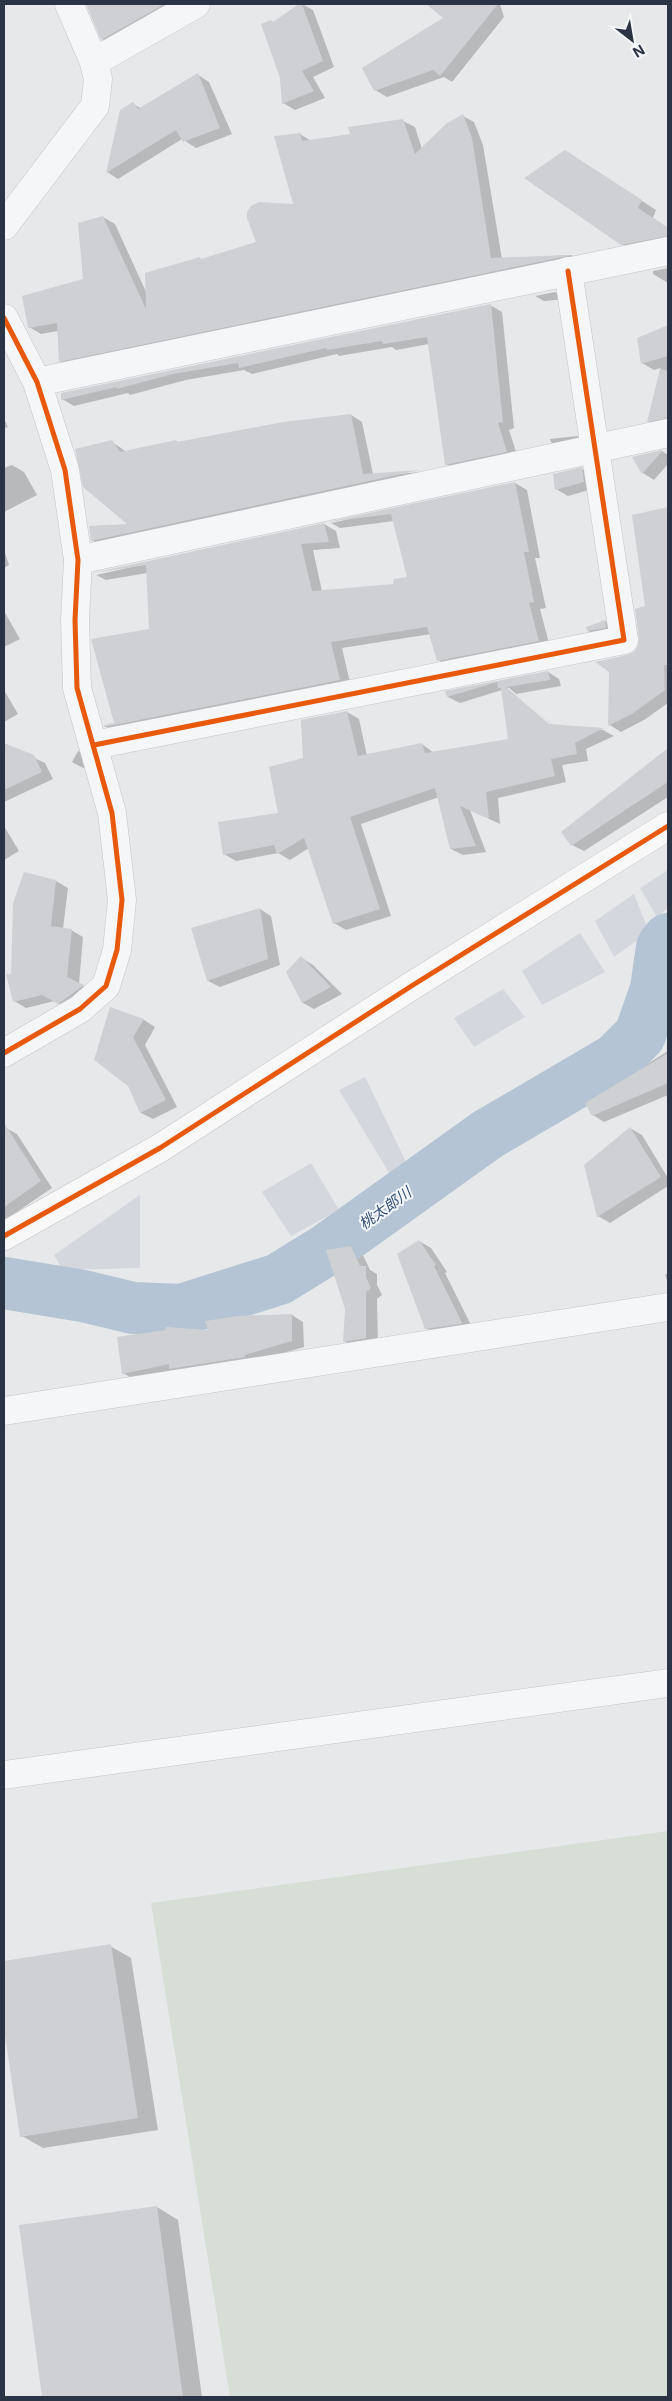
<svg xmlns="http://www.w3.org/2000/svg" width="672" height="2401" font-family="Inter,'Noto Sans JP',sans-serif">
	<rect width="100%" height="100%" fill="#e6e8ea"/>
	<!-- built -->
	<g fill="#d4d7dd">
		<polygon points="668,870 668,908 657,917 640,888"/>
		<polygon points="634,894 649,932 614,957 595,921"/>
		<polygon points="580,933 605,972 542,1005 522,971"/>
		<polygon points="503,989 525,1017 474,1047 454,1018"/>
		<polygon points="365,1077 408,1166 391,1176 339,1090"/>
		<polygon points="311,1163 339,1210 291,1236 262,1192"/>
		<polygon points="140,1195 140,1268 63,1270 54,1255"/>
	</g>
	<!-- green -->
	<polygon fill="#d6ded6" points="668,1831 668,2397 230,2397 151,1903"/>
	<!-- shadow -->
	<g fill="#0003" fill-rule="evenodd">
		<polygon points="91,4 177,4 114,46 102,39 88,5"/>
		<polygon points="302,4 313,10 334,67 313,77 325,98 295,110 283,103 274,22"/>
		<polygon points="428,4 500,4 504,17 452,82 444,77 387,97 375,90 445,19"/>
		<polygon points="198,75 209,82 232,134 196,148 182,139 118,179 107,172 121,111 133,104 142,109"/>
		<polygon points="463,116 474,122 483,145 502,259 571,255 581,260 72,368 60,361 58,331 41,334 29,327 85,280 103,217 115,224 147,294 203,260 257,243 295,205 300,134 311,141 352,135 403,121 415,127 422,149"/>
		<polygon points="580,161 656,210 653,218 668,228 668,246 638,253 622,244"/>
		<polygon points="668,268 668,283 653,274 653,271"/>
		<polygon points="555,292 567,299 544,301 535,296"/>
		<polygon points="490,305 502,312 514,428 509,430 518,458 458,471 446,464 429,344 396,350 392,347 339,356 337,354 252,374 244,370 186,380 130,395 128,393 74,406 62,399 62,394"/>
		<polygon points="664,328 668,330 668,426 660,428 648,421 661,368 654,370 642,363"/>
		<polygon points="351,415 362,422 373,474 378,476 420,472 429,477 104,547 92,540 130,525 112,442 127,452 176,441 179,443"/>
		<polygon points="4,419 8,427 4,428"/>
		<polygon points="577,436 589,443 562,449 551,442 550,439"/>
		<polygon points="662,451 668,455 668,464 654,480 643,473 634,458"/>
		<polygon points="12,465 24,472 37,495 4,512 4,468"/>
		<polygon points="582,469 594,476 596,488 568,496 556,489"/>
		<polygon points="515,483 527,490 540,558 535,558 546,608 540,609 550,647 450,667 438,660 431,634 342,648 351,687 117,733 105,726 115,724 150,630 147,573 106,580 96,575 324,524 336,531 340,548 313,550 322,591 394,585 408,578 394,521 340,528 331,523"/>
		<polygon points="668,508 668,703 644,720 621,732 610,725 610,672 635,653 640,646 647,607 633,516"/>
		<polygon points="4,550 9,565 4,568"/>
		<polygon points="4,611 20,639 4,647"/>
		<polygon points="605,621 617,628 600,637 588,631"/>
		<path d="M548 672 559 679 561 686 516 694 553 725 603 730 614 736 586 749 588 761 562 765 566 782 498 798 500 824 470 810 486 852 463 855 451 849 439 797 361 824 391 916 346 930 334 923 309 848 290 860 278 853 236 861 224 854 279 814 304 759 347 712 359 719 367 756 422 744 434 753 510 740 502 690 460 703 448 697 447 692ZM508 687 555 727 553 728 508 690Z"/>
		<polygon points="4,690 18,714 4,722"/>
		<polygon points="4,744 45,763 53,779 4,802"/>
		<polygon points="668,749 668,797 584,851 572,845 563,832"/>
		<polygon points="78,751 89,757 92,766 83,768 72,762"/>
		<polygon points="4,826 19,851 4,860"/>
		<polygon points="56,881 68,888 63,929 71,930 83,937 79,984 94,992 70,1010 55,1001 26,1008 14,1001 12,976"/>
		<polygon points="260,909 271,916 280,965 220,987 208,981"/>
		<polygon points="302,958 313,965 342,994 314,1009 303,1003"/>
		<polygon points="111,1008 144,1020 155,1027 145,1045 177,1107 153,1119 141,1113 129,1085"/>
		<polygon points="668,1051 668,1095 604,1122 593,1115 646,1068 644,1066"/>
		<polygon points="4,1127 17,1134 52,1188 5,1220"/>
		<polygon points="630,1128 642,1135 668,1178 668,1186 610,1223 598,1216"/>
		<polygon points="419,1241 431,1248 447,1272 445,1273 473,1329 438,1335 426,1328"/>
		<polygon points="351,1248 363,1255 370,1270 377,1274 377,1285 382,1295 377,1299 378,1345 356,1348 344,1341"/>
		<polygon points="665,1274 668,1274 668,1285"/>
		<polygon points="292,1315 303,1322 304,1347 256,1361 135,1380 123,1373"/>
		<polygon points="110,1946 131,1958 158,2130 43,2148 22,2136 4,2021 4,1962"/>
		<polygon points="157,2207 178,2220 202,2397 43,2397 20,2226"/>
	</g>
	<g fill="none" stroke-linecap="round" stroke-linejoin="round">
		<!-- river -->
		<polyline stroke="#b4c4d5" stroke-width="52" points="4,1283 83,1296 133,1308 181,1310 279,1279 326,1250 488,1134 616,1059 640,1035 656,989 662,947 668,939"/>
	</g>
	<!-- building -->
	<g fill="#ced0d3">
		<polygon points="86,4 165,4 101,40"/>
		<polygon points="299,4 302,4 323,61 302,71 314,91 282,104 280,78 261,24 271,20 273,22"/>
		<polygon points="426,4 498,4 440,76 433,70 374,91 362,68 443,18"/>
		<polygon points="198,73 220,128 183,142 176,130 106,173 120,110 133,102 138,109"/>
		<polygon points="463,114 472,138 491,258 572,255 59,362 57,323 28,328 22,296 83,279 78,223 103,216 146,309 145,273 200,257 201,259 256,242 247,218 247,212 251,206 259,202 293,204 274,136 300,133 302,141 350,134 348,127 403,119 415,154 446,124"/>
		<polygon points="565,150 642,200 638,208 668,228 668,236 621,245 524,178"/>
		<polygon points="491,304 503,422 498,423 507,452 445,465 427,337 383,344 382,341 327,350 326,348 239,368 238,363 173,374 117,389 117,387 61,400 61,393"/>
		<polygon points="668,325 668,356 641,364 637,338"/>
		<polygon points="660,369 668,371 668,418 647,422"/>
		<polygon points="351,414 363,474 420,470 91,541 89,526 127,524 83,487 75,449 112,440 120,452 176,440 177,442 283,422"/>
		<polygon points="663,450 642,474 632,457"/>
		<polygon points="582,467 584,482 555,490 553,474"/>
		<polygon points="515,482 529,552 524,552 534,602 529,603 539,641 437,661 427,627 331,642 340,680 104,727 104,725 114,723 91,639 149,629 146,565 93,573 324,523 329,542 301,544 312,591 393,584 394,579 407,577 391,514 327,522"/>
		<polygon points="668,507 668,665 664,665 665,690 632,714 608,726 609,672 595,662 627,655 634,652 638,646 639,638 635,609 645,606 632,515"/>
		<polygon points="605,620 606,628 587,631 586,627"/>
		<polygon points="548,671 550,680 506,687 549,724 604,728 575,743 577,754 551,759 555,776 486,792 489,819 460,806 476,846 450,849 435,788 350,817 380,909 333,924 304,838 277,854 274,845 223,855 218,822 278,813 269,767 303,758 301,720 347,711 358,756 422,743 425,753 508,739 501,688 498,688 497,682 447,697 445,691"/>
		<polygon points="4,743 34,755 42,772 4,790"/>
		<polygon points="668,748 668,782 571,846 561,832"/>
		<polygon points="24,872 56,880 51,926 72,929 67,977 84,985 58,1004 42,995 13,1002 6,974 11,974 13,903"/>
		<polygon points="260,908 268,959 207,981 191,928"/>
		<polygon points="301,956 331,987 302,1003 286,972"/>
		<polygon points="110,1007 144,1019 133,1037 166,1100 140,1113 128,1086 94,1060"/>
		<polygon points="668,1053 668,1083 592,1116 585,1103"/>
		<polygon points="4,1123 41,1181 4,1207"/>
		<polygon points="630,1127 661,1177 597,1217 584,1165"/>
		<polygon points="419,1240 436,1265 434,1266 462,1323 460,1324 425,1329 397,1254"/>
		<polygon points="351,1246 360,1266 366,1266 366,1277 371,1288 366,1292 366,1338 343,1342 345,1309 326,1250"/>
		<polygon points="292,1314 292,1341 245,1355 245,1357 169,1369 169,1364 122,1374 117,1337 166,1330 166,1327 208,1330 205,1321 238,1316"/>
		<polygon points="111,1944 138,2118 20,2137 4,2029 4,1961"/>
		<polygon points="157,2206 183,2397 42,2397 19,2225"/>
	</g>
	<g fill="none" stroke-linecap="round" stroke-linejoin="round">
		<defs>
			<g id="street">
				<polyline points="94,62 196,4"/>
				<polyline points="4,226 95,106 98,79 94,62 69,4"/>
				<polyline points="4,318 37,382 65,470 78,560 75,620 77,688 112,813 122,900 117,950 106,986 80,1009 4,1053"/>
				<polyline points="37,382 668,251"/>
				<polyline points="78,560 668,433"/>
				<polyline points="94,745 624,640 568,271"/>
				<polyline points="4,1411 668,1307"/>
				<polyline points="4,1775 668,1683"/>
			</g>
			<polyline id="secondary" points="4,1236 160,1148 413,985 668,826"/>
		</defs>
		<!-- street casing -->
		<use href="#street" stroke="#c4c6c8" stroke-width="29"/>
		<!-- secondary casing -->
		<use href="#secondary" stroke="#c4c6c8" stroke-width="29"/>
		<!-- street -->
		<use href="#street" stroke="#f5f6f7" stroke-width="28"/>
		<!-- secondary -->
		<use href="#secondary" stroke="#f8f8f8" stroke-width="28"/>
		<defs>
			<g id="cycleway">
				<polyline points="4,318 37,382 65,470 78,560 75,620 77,688 112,813 122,900 117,950 106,986 80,1009 4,1053"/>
				<polyline points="94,745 624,640 568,271"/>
				<polyline points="4,1236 160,1148 413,985 668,826"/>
			</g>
		</defs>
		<!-- cycleway casing -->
		<use href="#cycleway" stroke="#f4f6f9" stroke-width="8"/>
		<!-- cycleway -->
		<use href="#cycleway" stroke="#e8590c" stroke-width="5"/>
	</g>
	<g text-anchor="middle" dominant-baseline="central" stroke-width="4" stroke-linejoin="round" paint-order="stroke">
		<!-- water labels -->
		<g font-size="15" font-style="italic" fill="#34527a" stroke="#f4f6f9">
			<text transform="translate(385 1208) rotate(-36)">桃太郎川</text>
		</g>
	</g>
	<!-- border -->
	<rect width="672" height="2401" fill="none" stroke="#2b3445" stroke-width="10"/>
	<!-- north arrow -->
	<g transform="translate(632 40) rotate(149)" stroke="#f4f6f9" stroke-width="4" paint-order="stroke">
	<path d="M0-4L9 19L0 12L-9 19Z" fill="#2b3445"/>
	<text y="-8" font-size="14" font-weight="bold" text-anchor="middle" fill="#2b3445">N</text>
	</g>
</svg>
